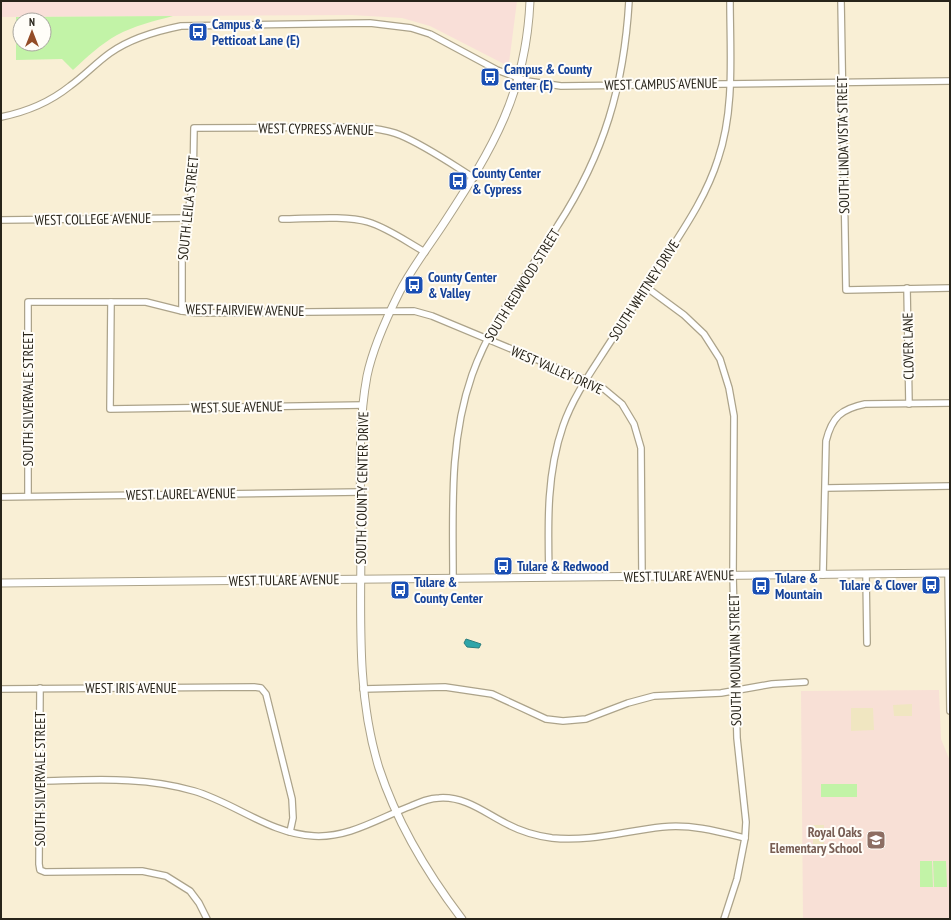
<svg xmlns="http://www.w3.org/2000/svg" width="951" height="920" font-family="'PT Sans Narrow',sans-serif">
	<rect width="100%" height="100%" fill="#f9efd5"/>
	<!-- commercial -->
	<polygon fill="#f9dfd8" points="1,1 517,1 509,63 506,65 430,26 402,18 352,15 1,17"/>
	<!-- education -->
	<polygon fill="#f8e0d6" points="939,690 941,739 950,761 950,919 803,919 801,691"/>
	<!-- green -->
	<g fill="#c2f3a7" fill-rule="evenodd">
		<path d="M173 16C154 21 134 26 117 35 101 44 87 57 73 70L62 59 16 60V17ZM20 20H44V44H20Z"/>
		<rect x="821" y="784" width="36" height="13"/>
		<polygon points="920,861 932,861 933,887 920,887"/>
		<polygon points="933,861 946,861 947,887 934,887"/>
	</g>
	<!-- sand -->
	<g fill="#f0e6c1">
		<polygon points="912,704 912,716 894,716 893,705"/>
		<polygon points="851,708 873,708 874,730 851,731"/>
		<rect x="813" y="825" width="11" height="26"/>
	</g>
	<!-- water -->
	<polygon fill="#2ea5a9" stroke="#2c7e7e" points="466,639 481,644 479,648 467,647 464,643"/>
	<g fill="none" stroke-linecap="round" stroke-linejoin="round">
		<defs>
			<g id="minor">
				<polyline points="841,1 846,290 950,288"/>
				<path d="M1 117C26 112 50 102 70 86 84 76 96 63 110 53 131 38 156 31 181 26L370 23 411 28 430 34 497 70 527 81 561 86 950 81"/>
				<path d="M282 219C305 219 346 215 368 222 388 228 407 242 425 252"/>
				<polyline points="1,220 186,218"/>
				<polyline points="646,287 684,315 704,334 720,359 729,388 734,416 733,575 737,738 746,822 745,838 737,879 724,919"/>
				<polyline points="907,288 909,404"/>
				<polyline points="111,302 110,409 363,405"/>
				<path d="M182 311V242L193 185 194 128 364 127C376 129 389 130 400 135 426 146 450 163 474 178"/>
				<polyline points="826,488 950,486"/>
				<polyline points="28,496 28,302 146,302 182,311 198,313 414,311 432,316 586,380 604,389 622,404 634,424 641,448 642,576"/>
				<polyline points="1,497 361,492"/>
				<polyline points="948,573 950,711"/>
				<polyline points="866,574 867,643"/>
				<path d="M823 575 826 441C832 417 841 409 865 404L950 403"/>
				<path d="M549 577C548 526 546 475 563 426 573 397 591 372 607 347 627 316 647 286 667 255 687 224 707 194 718 159 735 109 730 53 730 1"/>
				<path d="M453 578C453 509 449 441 472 375 491 321 528 274 558 225 604 154 624 86 629 1"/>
				<polyline points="40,688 39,864 40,870 45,872 142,871 166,876 190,891 199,903 207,919"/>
				<polyline points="1,689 254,687 261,688 266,694 292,799 293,818 290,832"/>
				<polyline points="363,689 445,687 492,694 546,719 563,721 586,719 628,703 654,696 721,693 772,684 805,682"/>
				<path d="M40 781C92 780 144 776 194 791 235 803 270 834 314 836 349 838 379 818 411 806 420 802 429 798 439 798 465 796 485 813 507 824 520 831 537 836 552 838 590 842 625 831 662 827 691 824 717 831 745 838"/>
			</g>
			<g id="tertiary">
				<polyline points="1,583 950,573"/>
				<path d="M462 919C427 873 397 823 379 768 356 694 361 615 361 538 361 484 357 430 367 376 373 347 386 319 399 293 411 269 429 246 444 223 493 148 526 93 530 1"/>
			</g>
		</defs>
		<!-- minor casing -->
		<use href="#minor" stroke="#aca38a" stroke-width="8"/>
		<!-- tertiary casing -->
		<use href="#tertiary" stroke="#aca38a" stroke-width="9"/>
		<!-- minor -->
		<use href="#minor" stroke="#fff" stroke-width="5.5"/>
		<!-- tertiary -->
		<use href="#tertiary" stroke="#fff" stroke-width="7"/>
	</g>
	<!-- icons -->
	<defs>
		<symbol id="bus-square" viewBox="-11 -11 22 22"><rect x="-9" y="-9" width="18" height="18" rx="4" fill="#1a4fb4" stroke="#fffdf8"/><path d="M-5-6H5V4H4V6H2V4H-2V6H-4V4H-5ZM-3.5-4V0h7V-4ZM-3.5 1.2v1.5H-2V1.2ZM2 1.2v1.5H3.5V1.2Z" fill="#fff"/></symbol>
		<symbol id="school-square" viewBox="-11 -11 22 22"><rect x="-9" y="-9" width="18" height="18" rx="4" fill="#8d6e63" stroke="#fffdf8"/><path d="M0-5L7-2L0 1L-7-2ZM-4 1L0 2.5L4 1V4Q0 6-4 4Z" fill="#fff"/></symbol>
	</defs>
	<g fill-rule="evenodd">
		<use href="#bus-square" x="187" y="21" width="22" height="22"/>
		<use href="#bus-square" x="479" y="66" width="22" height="22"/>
		<use href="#bus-square" x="447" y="170" width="22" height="22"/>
		<use href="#bus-square" x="403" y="274" width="22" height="22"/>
		<use href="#bus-square" x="492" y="555" width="22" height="22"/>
		<use href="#bus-square" x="920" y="574" width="22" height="22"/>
		<use href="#bus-square" x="750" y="575" width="22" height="22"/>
		<use href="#bus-square" x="389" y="579" width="22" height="22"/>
		<use href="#school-square" x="865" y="829" width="22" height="22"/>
	</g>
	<g text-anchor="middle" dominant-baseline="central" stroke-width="4" stroke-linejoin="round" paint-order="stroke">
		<!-- transit labels -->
		<g font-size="14" font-weight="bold" fill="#164399" stroke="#fffdf8" text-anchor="start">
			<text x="212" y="24">Campus &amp;<tspan x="212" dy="16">Petticoat Lane (E)</tspan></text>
			<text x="504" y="69">Campus &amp; County<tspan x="504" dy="16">Center (E)</tspan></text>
			<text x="472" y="173">County Center<tspan x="472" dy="16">&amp; Cypress</tspan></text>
			<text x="428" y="277">County Center<tspan x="428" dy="16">&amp; Valley</tspan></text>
			<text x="517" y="566">Tulare &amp; Redwood</text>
			<text x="775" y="578">Tulare &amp;<tspan x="775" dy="16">Mountain</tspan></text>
			<text x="414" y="582">Tulare &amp;<tspan x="414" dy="16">County Center</tspan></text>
			<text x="917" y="585" text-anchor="end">Tulare &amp; Clover</text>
		</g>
		<!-- street labels -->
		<g font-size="14" fill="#28241a" stroke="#fffdf8">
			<text transform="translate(661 84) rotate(-1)">WEST CAMPUS AVENUE</text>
			<text transform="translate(316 129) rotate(1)">WEST CYPRESS AVENUE</text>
			<text transform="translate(843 145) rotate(-91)">SOUTH LINDA VISTA STREET</text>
			<text transform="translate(188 208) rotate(-84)">SOUTH LEILA STREET</text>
			<text transform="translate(93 219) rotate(-1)">WEST COLLEGE AVENUE</text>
			<text transform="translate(522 285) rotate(-58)">SOUTH REDWOOD STREET</text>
			<text transform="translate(644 290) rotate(-57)">SOUTH WHITNEY DRIVE</text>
			<text transform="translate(245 310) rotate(1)">WEST FAIRVIEW AVENUE</text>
			<text transform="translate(908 346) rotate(-91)">CLOVER LANE</text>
			<text transform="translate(557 370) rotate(24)">WEST VALLEY DRIVE</text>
			<text transform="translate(28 399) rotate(-90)">SOUTH SILVERVALE STREET</text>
			<text transform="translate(237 407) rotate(-1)">WEST SUE AVENUE</text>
			<text transform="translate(362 488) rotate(-89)">SOUTH COUNTY CENTER DRIVE</text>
			<text transform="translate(181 494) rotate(-1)">WEST LAUREL AVENUE</text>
			<text transform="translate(679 576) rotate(-1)">WEST TULARE AVENUE</text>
			<text transform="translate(284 580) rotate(-1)">WEST TULARE AVENUE</text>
			<text transform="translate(735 660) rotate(-91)">SOUTH MOUNTAIN STREET</text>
			<text x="131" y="688">WEST IRIS AVENUE</text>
			<text transform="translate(40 779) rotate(-90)">SOUTH SILVERVALE STREET</text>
		</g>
		<!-- education labels -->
		<g font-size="14" font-weight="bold" fill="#785e54" stroke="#fffdf8" text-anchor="end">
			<text x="862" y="832">Royal Oaks<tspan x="862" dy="16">Elementary School</tspan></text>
		</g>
	</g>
	<!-- border -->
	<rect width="951" height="920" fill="none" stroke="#28241a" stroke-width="4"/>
	<!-- north arrow -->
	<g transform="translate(32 32)"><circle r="19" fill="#fffdf8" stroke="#a9a69f"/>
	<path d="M0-3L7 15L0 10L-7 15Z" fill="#934c27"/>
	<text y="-6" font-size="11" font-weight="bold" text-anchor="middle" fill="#28241a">N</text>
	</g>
</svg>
